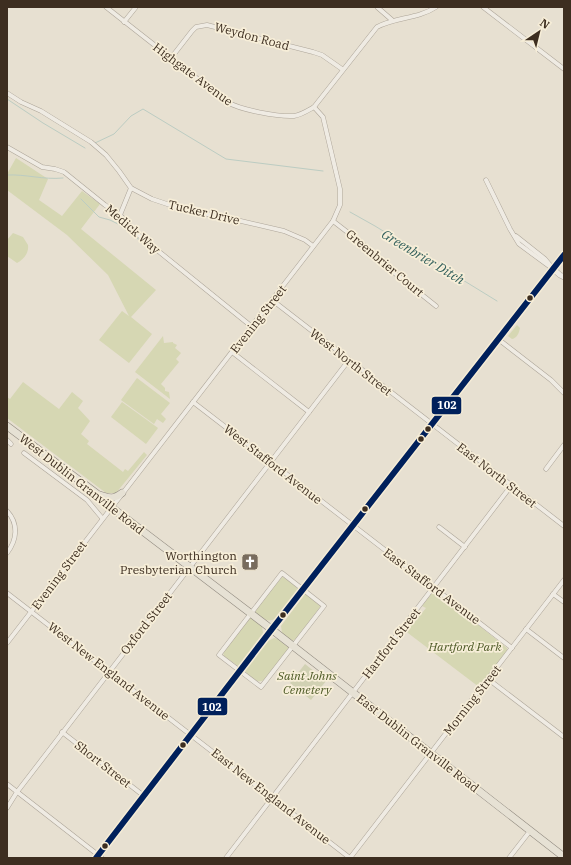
<svg xmlns="http://www.w3.org/2000/svg" width="571" height="865" font-family="'IBM Plex Serif',serif">
	<rect width="100%" height="100%" fill="#e7e0d1"/>
	<!-- green -->
	<g fill="#d6d7b3">
		<polygon points="16,158 48,179 39,200 62,216 82,191 100,204 81,229 156,290 131,317 152,334 129,363 99,340 122,311 129,316 108,275 67,235 7,190 7,174"/>
		<path d="M13 233 23 237 28 245C29 253 24 259 17 263L7 256V240Z"/>
		<path d="M517 325 520 328C519 333 517 338 512 339L508 336Z"/>
		<polygon points="163,336 164,343 173,342 173,343 177,345 175,348 181,353 176,359 179,362 161,384 165,388 165,391 169,392 170,399 135,372"/>
		<polygon points="137,378 170,403 161,414 166,419 163,423 157,419 154,424 121,400"/>
		<polygon points="23,382 59,409 72,392 83,401 78,408 90,421 81,434 89,441 87,444 123,472 125,469 128,471 144,452 147,455 116,493 106,493 7,418 7,397 10,399"/>
		<polygon points="122,402 158,428 146,444 111,417"/>
		<path d="M282 577 286 578 298 589 275 619C266 623 262 618 256 613L255 610Z"/>
		<polygon points="435,592 441,596 440,600 449,606 450,603 454,607 454,610 465,619 466,615 507,648 507,651 479,687 404,630 410,622 414,623 426,608 422,606 432,593"/>
		<polygon points="305,594 320,604 320,607 296,639 292,641 282,633 281,626"/>
		<polygon points="250,618 251,618 262,626 263,633 238,666 224,656 223,652"/>
		<path d="M274 638 278 639 289 648 264 680C257 684 250 677 245 671L268 641Z"/>
	</g>
	<!-- cemetery -->
	<polygon fill="#d1d1b3" points="305,664 326,681 311,700 290,683"/>
	<g fill="none" stroke-linecap="round" stroke-linejoin="round">
		<!-- stream -->
		<g stroke="#bcccc2" stroke-width="1">
			<polyline points="7,99 43,123 85,148"/>
			<polyline points="95,143 114,134 131,116 143,109 226,159 323,171"/>
			<path d="M7 175C26 174 43 180 63 178"/>
			<polyline points="81,199 99,217 110,220 118,224 146,245"/>
			<polyline points="350,212 375,226 497,301"/>
		</g>
		<defs>
			<g id="minor">
				<path d="M106 7 227 102C241 110 278 117 294 116 301 115 307 111 314 107L377 27C396 17 418 19 436 7"/>
				<polyline points="377,7 392,20"/>
				<polyline points="483,7 564,69"/>
				<polyline points="124,22 136,7"/>
				<polyline points="171,58 192,31 196,27 207,25 313,52 322,55 342,69"/>
				<polyline points="7,93 21,102 41,111 91,142 106,155 119,171 131,188 152,199 182,209 228,218 284,231 305,240 313,246"/>
				<polyline points="7,147 42,167 55,169 64,172 105,205 120,215 136,233 251,326"/>
				<polyline points="486,180 510,229 519,244 553,269"/>
				<polyline points="120,215 131,188"/>
				<polyline points="333,221 364,245 387,267 436,306"/>
				<polyline points="516,236 545,259 550,265"/>
				<polyline points="272,300 564,526"/>
				<polyline points="498,339 551,380 564,393"/>
				<polyline points="232,352 309,412"/>
				<polyline points="193,402 512,648"/>
				<polyline points="7,440 11,444"/>
				<polyline points="24,453 87,500 102,518"/>
				<polyline points="546,469 564,445"/>
				<path d="M7 511C19 524 17 540 7 553"/>
				<polyline points="439,527 465,547"/>
				<polygon points="282,573 324,606 261,687 219,655"/>
				<polyline points="7,593 350,858"/>
				<polyline points="553,594 564,602"/>
				<polyline points="526,629 564,658"/>
				<polyline points="7,643 333,221 340,205 340,189 323,117 314,107"/>
				<polyline points="488,679 564,737"/>
				<polyline points="62,732 144,796"/>
				<polyline points="7,784 102,858"/>
				<polyline points="7,808 17,792 47,753 349,360"/>
				<polyline points="226,858 511,486"/>
				<polyline points="350,858 564,580"/>
				<polyline points="509,858 530,831"/>
			</g>
			<polyline id="tertiary" points="553,269 560,275 564,277"/>
			<g id="primary">
				<polyline points="7,426 104,499 111,507 266,625 564,857"/>
				<path d="M100 495C110 498 112 500 122 493"/>
				<polyline points="96,858 272,629 564,255"/>
			</g>
		</defs>
		<!-- minor casing -->
		<use href="#minor" stroke="#ada599" stroke-width="5"/>
		<!-- tertiary casing -->
		<use href="#tertiary" stroke="#ada599" stroke-width="6"/>
		<!-- primary casing -->
		<use href="#primary" stroke="#928b80" stroke-width="8"/>
		<!-- minor -->
		<use href="#minor" stroke="#efebe3" stroke-width="4"/>
		<!-- tertiary -->
		<use href="#tertiary" stroke="#efebe3" stroke-width="5"/>
		<!-- primary -->
		<use href="#primary" stroke="#e6e1d4" stroke-width="7"/>
		<defs>
			<polyline id="bus-1" points="96,858 272,629 564,255"/>
		</defs>
		<!-- bus-1 casing -->
		<use href="#bus-1" stroke="#f7eed8" stroke-width="9"/>
		<!-- bus-1 -->
		<use href="#bus-1" stroke="#00205b" stroke-width="6"/>
	</g>
	<!-- icons -->
	<defs>
		<symbol id="church-square" viewBox="-11 -11 22 22"><rect x="-9" y="-9" width="18" height="18" rx="4" fill="#786c5e" stroke="#f7eed8"/><path d="M-1.2-6h2.4v3.5h3.3v2.4h-3.3V6h-2.4V-.1h-3.3v-2.4h3.3Z" fill="#fff"/></symbol>
	</defs>
	<g fill-rule="evenodd">
		<use href="#church-square" x="240" y="552" width="20" height="20"/>
	</g>
	<!-- markers -->
	<g fill="#3d2e20" stroke="#f7eed8" stroke-width="1.5">
		<circle cx="530" cy="298" r="3.5"/>
		<circle cx="428" cy="429" r="3.5"/>
		<circle cx="421" cy="439" r="3.5"/>
		<circle cx="365" cy="509" r="3.5"/>
		<circle cx="283" cy="615" r="3.5"/>
		<circle cx="183" cy="745" r="3.5"/>
		<circle cx="105" cy="846" r="3.5"/>
	</g>
	<g text-anchor="middle" dominant-baseline="central" stroke-width="3.5" stroke-linejoin="round" paint-order="stroke">
		<!-- street labels -->
		<g font-size="12" fill="#3d2e20" stroke="#f7eed8">
			<text transform="translate(252 36) rotate(15)">Weydon Road</text>
			<text transform="translate(193 74) rotate(37)">Highgate Avenue</text>
			<text transform="translate(204 212) rotate(13)">Tucker Drive</text>
			<text transform="translate(133 229) rotate(41)">Medick Way</text>
			<text transform="translate(385 263) rotate(40)">Greenbrier Court</text>
			<text transform="translate(258 319) rotate(-52)">Evening Street</text>
			<text transform="translate(351 362) rotate(38)">West North Street</text>
			<text transform="translate(273 464) rotate(38)">West Stafford Avenue</text>
			<text transform="translate(497 475) rotate(38)">East North Street</text>
			<text transform="translate(82 484) rotate(38)">West Dublin Granville Road</text>
			<text transform="translate(59 575) rotate(-53)">Evening Street</text>
			<text transform="translate(432 586) rotate(37)">East Stafford Avenue</text>
			<text transform="translate(146 623) rotate(-52)">Oxford Street</text>
			<text transform="translate(391 643) rotate(-52)">Hartford Street</text>
			<text transform="translate(109 671) rotate(38)">West New England Avenue</text>
			<text transform="translate(472 700) rotate(-52)">Morning Street</text>
			<text transform="translate(418 743) rotate(38)">East Dublin Granville Road</text>
			<text transform="translate(103 764) rotate(38)">Short Street</text>
			<text transform="translate(271 796) rotate(38)">East New England Avenue</text>
		</g>
		<!-- poi labels -->
		<g font-size="12" fill="#3d2e20" stroke="#f7eed8" text-anchor="end">
			<text x="237" y="555">Worthington<tspan x="237" dy="14">Presbyterian Church</tspan></text>
		</g>
		<!-- park labels -->
		<g font-size="12" font-style="italic" fill="#4d5a26" stroke="#f7eed8">
			<text x="465" y="646">Hartford Park</text>
			<text x="307" y="675">Saint Johns<tspan x="307" dy="14">Cemetery</tspan></text>
		</g>
		<!-- water labels -->
		<g font-size="13" font-style="italic" fill="#2f5d5a" stroke="#f7eed8">
			<text transform="translate(423 257) rotate(31)">Greenbrier Ditch</text>
		</g>
	</g>
	<g stroke="#f7eed8" stroke-width="1.5">
		<rect x="431" y="396" width="31" height="19" rx="4" fill="#00205b"/>
		<rect x="197" y="697" width="31" height="19" rx="4" fill="#00205b"/>
	</g>
	<g font-size="11" text-anchor="middle" font-weight="bold" fill="#fff">
		<text x="447" y="409">102</text>
		<text x="212" y="711">102</text>
	</g>
	<!-- border -->
	<rect width="571" height="865" fill="none" stroke="#3d2e20" stroke-width="16"/>
	<!-- north arrow -->
	<g transform="translate(539 32) rotate(35)" stroke="#f7eed8" stroke-width="3" paint-order="stroke">
	<path d="M0-3L7 15L0 10L-7 15Z" fill="#3d2e20"/>
	<text y="-6" font-size="11" font-weight="bold" text-anchor="middle" fill="#3d2e20">N</text>
	</g>
</svg>
